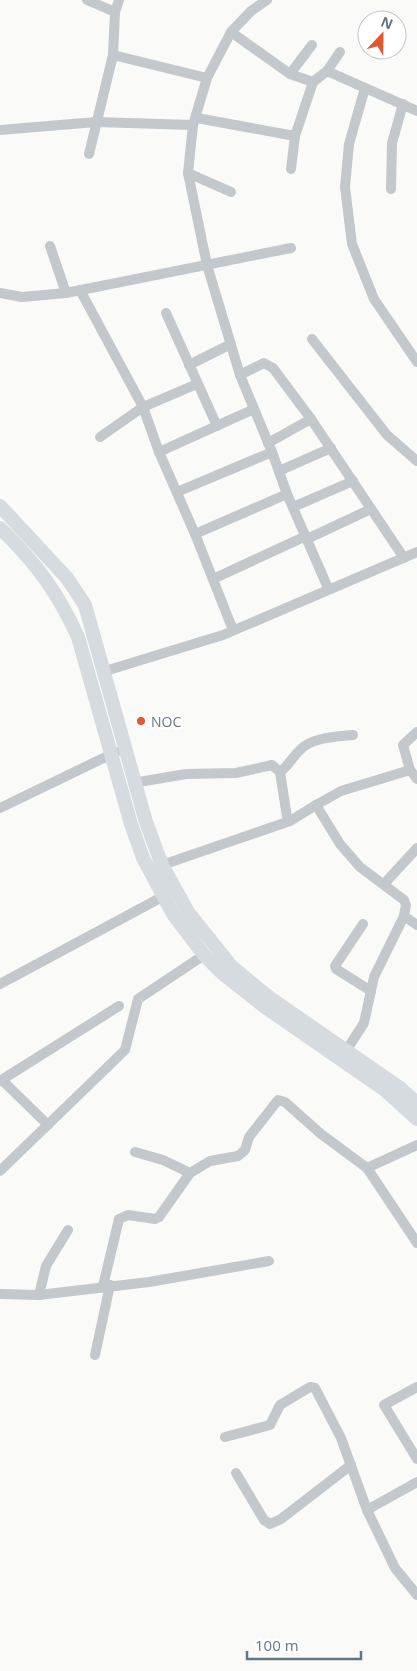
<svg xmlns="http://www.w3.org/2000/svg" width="417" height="1671" font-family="'Open Sans',sans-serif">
	<rect width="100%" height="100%" fill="#fafaf8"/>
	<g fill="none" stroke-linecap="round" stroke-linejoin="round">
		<!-- minor -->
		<g stroke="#c3c8cc" stroke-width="10">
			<polyline points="87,0 115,12"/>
			<polyline points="267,0 251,11 231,32 207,78 193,125 188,173 207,265 240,375 272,452 287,494 328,588"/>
			<polyline points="231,32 290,74 313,82 327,71 417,111"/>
			<polyline points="113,55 207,78"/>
			<polyline points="327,71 340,52"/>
			<polyline points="290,74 312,45"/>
			<polyline points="365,88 349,144 345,187 352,244 374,299 417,362"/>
			<polyline points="197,118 295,136"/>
			<polyline points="0,130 96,122 193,125"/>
			<polyline points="89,154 113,55 115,12 119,0"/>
			<polyline points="291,169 295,136 313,82"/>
			<polyline points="188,173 231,192"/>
			<polyline points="391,189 392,143 403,104"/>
			<polyline points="50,246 66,293"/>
			<polyline points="80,290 143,407 159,452 195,534 233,630"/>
			<polyline points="0,293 22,297 66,293 291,248"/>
			<polyline points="166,313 217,426"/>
			<polyline points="312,339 387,435 417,461"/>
			<polyline points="189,365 231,344"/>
			<polyline points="240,375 264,363 273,368 311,419 404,558"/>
			<polyline points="100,437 143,407 197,384"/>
			<polyline points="268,443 311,419"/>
			<polyline points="159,452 254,409"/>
			<polyline points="279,471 331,448"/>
			<polyline points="177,492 272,452"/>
			<polyline points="293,507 353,481"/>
			<polyline points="195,534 287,494"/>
			<polyline points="307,539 371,509"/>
			<polyline points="213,579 306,536"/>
			<polyline points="102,672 223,635 417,552"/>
			<polyline points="417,732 403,745 410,770 417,779"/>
			<path d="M280 772C289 765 292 758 299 751 311 737 336 737 353 735"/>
			<polyline points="133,783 186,774 236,773 272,765 280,772 287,817 290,821"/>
			<polyline points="316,805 341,791 410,770"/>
			<polyline points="0,808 116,752"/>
			<polyline points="162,865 290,821 316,805 340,844 360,867 404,900 406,905 404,916 417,925"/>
			<polyline points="384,884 417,848"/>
			<polyline points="363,924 335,966 336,969 371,991"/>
			<polyline points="0,984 162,897"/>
			<polyline points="346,1051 364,1023 374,977 404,916"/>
			<polyline points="2,1080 48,1125"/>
			<polyline points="0,1081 119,1006"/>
			<polyline points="135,1152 163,1160 190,1173"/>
			<polyline points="367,1168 417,1145"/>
			<polyline points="0,1171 125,1050 138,999 204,955"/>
			<polyline points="103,1286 119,1219 128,1215 155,1219 159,1217 190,1173 210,1161 238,1156 245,1150 249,1137 278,1100 285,1102 321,1134 367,1168 417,1243"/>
			<polyline points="0,1294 39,1295 149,1282 269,1261"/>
			<polyline points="39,1295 46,1266 68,1230"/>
			<polyline points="95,1355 110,1285"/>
			<polyline points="417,1387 384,1405 417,1459"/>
			<polyline points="225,1437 270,1425 280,1405 310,1387 315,1388 341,1438 367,1510 395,1568 417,1595"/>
			<polyline points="236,1473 264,1520 270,1524 281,1519 351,1465"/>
			<polyline points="367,1510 417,1482"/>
		</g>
		<!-- highway -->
		<g stroke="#d6dbdf" stroke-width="14">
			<polyline points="0,506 67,578 85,605 146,822 162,865 188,912 232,967 270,998 400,1088 417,1103"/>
			<path d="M0 528C36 563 57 591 78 637L131 824 143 858 173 914 204 955 222 973 265 1007 385 1090 417 1119"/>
		</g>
	</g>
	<!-- markers -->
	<circle fill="#e4572e" stroke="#fff" stroke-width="2" cx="141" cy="721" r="5"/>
	<g text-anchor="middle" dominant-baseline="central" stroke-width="5" stroke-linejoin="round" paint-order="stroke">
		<!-- poi labels -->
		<g font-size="14" fill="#657683" stroke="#fff" text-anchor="start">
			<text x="151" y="721">NOC</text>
		</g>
	</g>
	<!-- north arrow -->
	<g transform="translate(382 35) rotate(22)"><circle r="24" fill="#ffffff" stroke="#c1c8cd"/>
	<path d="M0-4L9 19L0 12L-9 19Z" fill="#e4572e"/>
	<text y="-8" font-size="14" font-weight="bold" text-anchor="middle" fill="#657683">N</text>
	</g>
	<!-- scale -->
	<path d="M247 1651v8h114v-8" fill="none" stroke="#657683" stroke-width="2.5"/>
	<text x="255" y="1651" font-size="15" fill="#657683" stroke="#ffffff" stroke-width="4" paint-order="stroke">100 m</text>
</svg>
